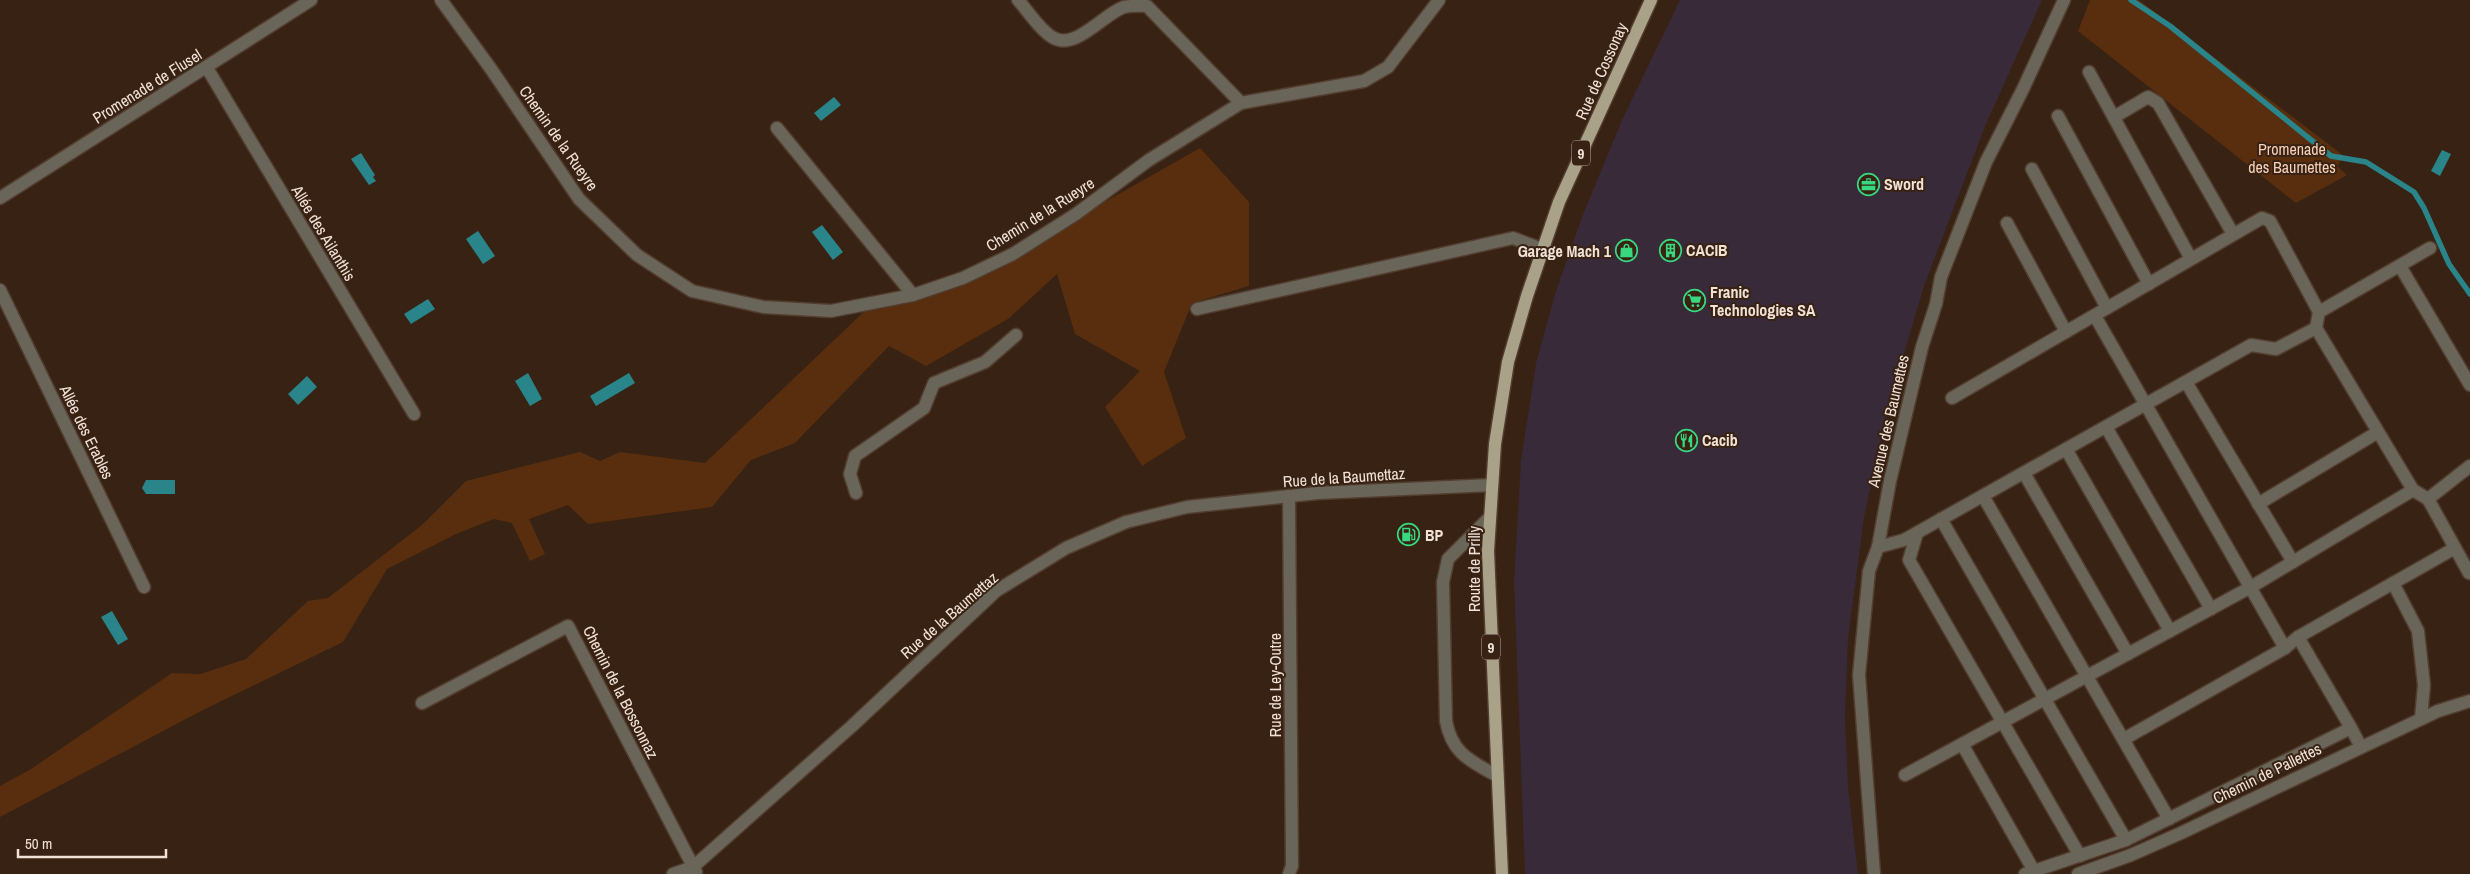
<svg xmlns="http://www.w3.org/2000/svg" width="2470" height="874" font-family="'Archivo Narrow',sans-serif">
	<rect width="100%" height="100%" fill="#382213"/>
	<!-- commercial -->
	<polygon fill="#382a38" points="1680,0 2042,0 1986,124 1924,286 1886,415 1864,517 1848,639 1845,716 1848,786 1858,874 1525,874 1514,581 1521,461 1536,363 1555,294 1582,217 1622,120"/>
	<!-- green -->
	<g fill="#582e0e">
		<polygon points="2090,0 2139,0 2344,156 2337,166 2347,175 2296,203 2078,31"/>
		<polygon points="1200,148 1249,202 1249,286 1192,303 1164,372 1186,438 1142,466 1105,407 1140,371 1075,334 1057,274 1008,319 926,366 889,346 795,443 751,460 712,507 588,524 568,505 529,519 545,554 530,561 512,523 494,519 456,534 387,569 343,642 203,710 0,817 0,786 31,769 172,673 201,674 246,659 308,601 328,598 422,525 466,481 580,452 600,461 620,452 705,463 871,305 1013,254"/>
	</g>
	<!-- water -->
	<g fill="#298589">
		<polygon points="834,97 841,105 821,121 814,113"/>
		<polygon points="2442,150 2451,154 2440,176 2431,171"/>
		<polygon points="361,153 375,175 373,177 376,181 369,185 351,159"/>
		<polygon points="822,225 843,252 833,260 812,232"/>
		<polygon points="478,231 495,256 483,264 466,239"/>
		<polygon points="428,299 435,309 411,324 404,314"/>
		<polygon points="528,373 542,399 530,406 515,381"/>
		<polygon points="629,373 635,383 596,406 590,396"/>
		<polygon points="307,376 317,387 298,405 288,394"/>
		<polygon points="146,480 175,480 175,494 146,494 142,488"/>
		<polygon points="112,611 128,639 118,645 101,617"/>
	</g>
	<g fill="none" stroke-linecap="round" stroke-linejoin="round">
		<!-- stream -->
		<polyline stroke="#298589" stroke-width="5.5" points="2131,0 2170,26 2331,156 2366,162 2414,192 2424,208 2449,264 2470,294"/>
		<defs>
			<g id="service">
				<polyline points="2089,72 2191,259"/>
				<polyline points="2058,116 2149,284"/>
				<polyline points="2114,117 2148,97 2158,103 2233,234"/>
				<polyline points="777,128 913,295"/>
				<polyline points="2032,169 2107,308"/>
				<polyline points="2007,223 2066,332"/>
				<polyline points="2400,266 2470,385"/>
				<polyline points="1197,309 1513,238 1542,249"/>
				<polyline points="2095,316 2285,648 2124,739"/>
				<polyline points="2316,328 2413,490"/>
				<polyline points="2186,382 2293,562"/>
				<polyline points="1952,398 2262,218 2270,221 2319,312"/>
				<polyline points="2106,427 2211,609"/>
				<polyline points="2066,449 2170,631"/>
				<polyline points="2024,473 2128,654"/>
				<polyline points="856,493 850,474 855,456 924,408 934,383 985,362 1016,335"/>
				<polyline points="1983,496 2169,819"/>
				<polyline points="2258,504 2378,432"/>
				<path d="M1490 517 1448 559 1443 582 1446 721C1452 754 1471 761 1497 776"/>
				<polyline points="1941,519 2126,840"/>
				<polyline points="1917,533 1909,560 2080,856"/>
				<polyline points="1878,547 1904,540 2251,345 2276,349 2316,328 2319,312 2430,248"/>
				<polyline points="2393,583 2418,631 2424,685 2421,719"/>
				<polyline points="2298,637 2455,548"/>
				<polyline points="2351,728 2361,747"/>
				<polyline points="1962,744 2034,871"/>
				<polyline points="1905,775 2251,587 2413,490 2428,499"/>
				<polyline points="2025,874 2126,840 2351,728 2298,637 2285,648"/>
			</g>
			<g id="minor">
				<polyline points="441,0 491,69 579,199 637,255 692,291 763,307 831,311 913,295 963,278 1013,254 1076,214 1149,160 1241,103 1364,81 1388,67 1439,0"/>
				<path d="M1018 0C1028 11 1039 29 1052 37 1075 52 1103 14 1124 7 1132 5 1139 6 1147 6L1241 103"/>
				<polyline points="207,68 414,414"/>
				<polyline points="0,198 311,0"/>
				<polyline points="0,290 144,587"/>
				<polyline points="2469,573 2428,499 2470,466"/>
				<polyline points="422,703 568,626 696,872"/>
				<polyline points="673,874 693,867 852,726 996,591 1066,548 1126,522 1187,507 1318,493 1492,485"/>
				<polyline points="1289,874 1292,866 1289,496"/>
				<polyline points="1874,874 1859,675 1869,571 1878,547 1890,481 1922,347 1936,304 1941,277 1986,162 2023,89 2064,0"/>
				<polyline points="2078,874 2131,855 2181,833 2438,711 2470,701"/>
			</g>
			<polyline id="primary" points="1502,874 1488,551 1495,444 1508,362 1527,296 1559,202 1651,0"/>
		</defs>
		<!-- service casing -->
		<use href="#service" stroke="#523d2f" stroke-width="15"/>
		<!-- minor casing -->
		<use href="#minor" stroke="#523d2f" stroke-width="15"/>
		<!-- primary casing -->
		<use href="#primary" stroke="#523d2f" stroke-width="15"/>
		<!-- service -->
		<use href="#service" stroke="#696559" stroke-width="12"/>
		<!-- minor -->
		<use href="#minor" stroke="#696559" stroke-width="12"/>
		<!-- primary -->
		<use href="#primary" stroke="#a9a289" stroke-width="12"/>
	</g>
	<!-- icons -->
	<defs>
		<symbol id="office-ring" viewBox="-11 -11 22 22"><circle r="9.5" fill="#382213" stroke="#37d880" stroke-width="1.5"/><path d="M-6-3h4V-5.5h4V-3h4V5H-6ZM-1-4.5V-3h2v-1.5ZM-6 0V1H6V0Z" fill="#37d880"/></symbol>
		<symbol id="building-ring" viewBox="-11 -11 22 22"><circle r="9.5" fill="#382213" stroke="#37d880" stroke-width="1.5"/><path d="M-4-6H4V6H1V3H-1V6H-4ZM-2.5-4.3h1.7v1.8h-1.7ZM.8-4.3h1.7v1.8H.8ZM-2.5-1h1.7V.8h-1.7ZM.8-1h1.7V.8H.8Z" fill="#37d880"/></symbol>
		<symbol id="shop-ring" viewBox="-11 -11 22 22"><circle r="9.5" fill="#382213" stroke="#37d880" stroke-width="1.5"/><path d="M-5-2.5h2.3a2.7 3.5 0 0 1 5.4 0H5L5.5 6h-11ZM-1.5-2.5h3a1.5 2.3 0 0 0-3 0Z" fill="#37d880"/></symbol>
		<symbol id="supermarket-ring" viewBox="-11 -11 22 22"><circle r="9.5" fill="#382213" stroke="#37d880" stroke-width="1.5"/><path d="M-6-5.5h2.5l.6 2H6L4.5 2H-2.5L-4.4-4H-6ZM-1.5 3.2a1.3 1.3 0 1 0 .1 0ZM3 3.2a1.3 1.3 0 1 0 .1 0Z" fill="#37d880"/></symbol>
		<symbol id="restaurant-ring" viewBox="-11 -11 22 22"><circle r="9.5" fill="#382213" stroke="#37d880" stroke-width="1.5"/><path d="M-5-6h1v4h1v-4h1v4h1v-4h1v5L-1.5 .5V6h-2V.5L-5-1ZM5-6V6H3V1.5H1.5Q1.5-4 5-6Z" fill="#37d880"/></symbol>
		<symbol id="fuel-ring" viewBox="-11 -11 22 22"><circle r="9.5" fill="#382213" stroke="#37d880" stroke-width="1.5"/><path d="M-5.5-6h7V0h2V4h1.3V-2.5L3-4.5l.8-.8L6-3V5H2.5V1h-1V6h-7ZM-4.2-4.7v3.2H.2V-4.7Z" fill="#37d880"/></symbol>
	</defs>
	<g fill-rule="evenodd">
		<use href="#office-ring" x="1856" y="172" width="25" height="25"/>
		<use href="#building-ring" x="1658" y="238" width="25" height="25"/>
		<use href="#shop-ring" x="1614" y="238" width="25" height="25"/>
		<use href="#supermarket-ring" x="1682" y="288" width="25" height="25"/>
		<use href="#restaurant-ring" x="1674" y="428" width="25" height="25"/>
		<use href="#fuel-ring" x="1396" y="522" width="25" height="25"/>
	</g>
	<g text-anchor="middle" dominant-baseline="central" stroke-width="4" stroke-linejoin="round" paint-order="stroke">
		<!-- shield labels -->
		<g fill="#382213" stroke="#baa89d" stroke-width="1">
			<rect x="1572" y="140.5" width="18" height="25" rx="4"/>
			<rect x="1482" y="634.5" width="18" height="25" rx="4"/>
		</g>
		<g font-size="15" font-weight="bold" fill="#f1e2d8">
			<text x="1581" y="153">9</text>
			<text x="1491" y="647">9</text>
		</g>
		<!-- street labels -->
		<g font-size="16" fill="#f1e2d8" stroke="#382213">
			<text transform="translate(1601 71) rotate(-66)">Rue de Cossonay</text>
			<text transform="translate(147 86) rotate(-32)">Promenade de Flusel</text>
			<text transform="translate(559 138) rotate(55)">Chemin de la Rueyre</text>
			<text transform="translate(1040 214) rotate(-32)">Chemin de la Rueyre</text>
			<text transform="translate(324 233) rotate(59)">Allée des Ailanthis</text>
			<text transform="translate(1888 421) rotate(-77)">Avenue des Baumettes</text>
			<text transform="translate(87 432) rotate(64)">Allée des Erables</text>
			<text transform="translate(1344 477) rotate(-4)">Rue de la Baumettaz</text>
			<text transform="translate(1474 569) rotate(-90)">Route de Prilly</text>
			<text transform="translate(949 615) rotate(-41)">Rue de la Baumettaz</text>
			<text transform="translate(1275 685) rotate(-90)">Rue de Ley-Outre</text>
			<text transform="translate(621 692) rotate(63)">Chemin de la Bossonnaz</text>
			<text transform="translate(2267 773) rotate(-26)">Chemin de Pallettes</text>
		</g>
		<!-- park labels -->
		<g font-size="16" fill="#f6d0b8" stroke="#382213">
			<text x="2292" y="149">Promenade<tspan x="2292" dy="18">des Baumettes</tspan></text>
		</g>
		<!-- poi labels -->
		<g font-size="16" font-weight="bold" fill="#f1e2d8" stroke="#382213" text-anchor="start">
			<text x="1884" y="184">Sword</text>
			<text x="1686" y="250">CACIB</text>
			<text x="1611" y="251" text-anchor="end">Garage Mach 1</text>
			<text x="1710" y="292">Franic<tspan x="1710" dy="18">Technologies SA</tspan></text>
			<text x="1702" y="440">Cacib</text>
			<text x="1425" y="535">BP</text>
		</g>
	</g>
	<!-- scale -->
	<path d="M18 849v8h148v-8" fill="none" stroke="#f1e2d8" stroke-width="2.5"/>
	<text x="25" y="849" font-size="15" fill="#f1e2d8" stroke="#382213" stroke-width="4" paint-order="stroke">50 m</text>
</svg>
